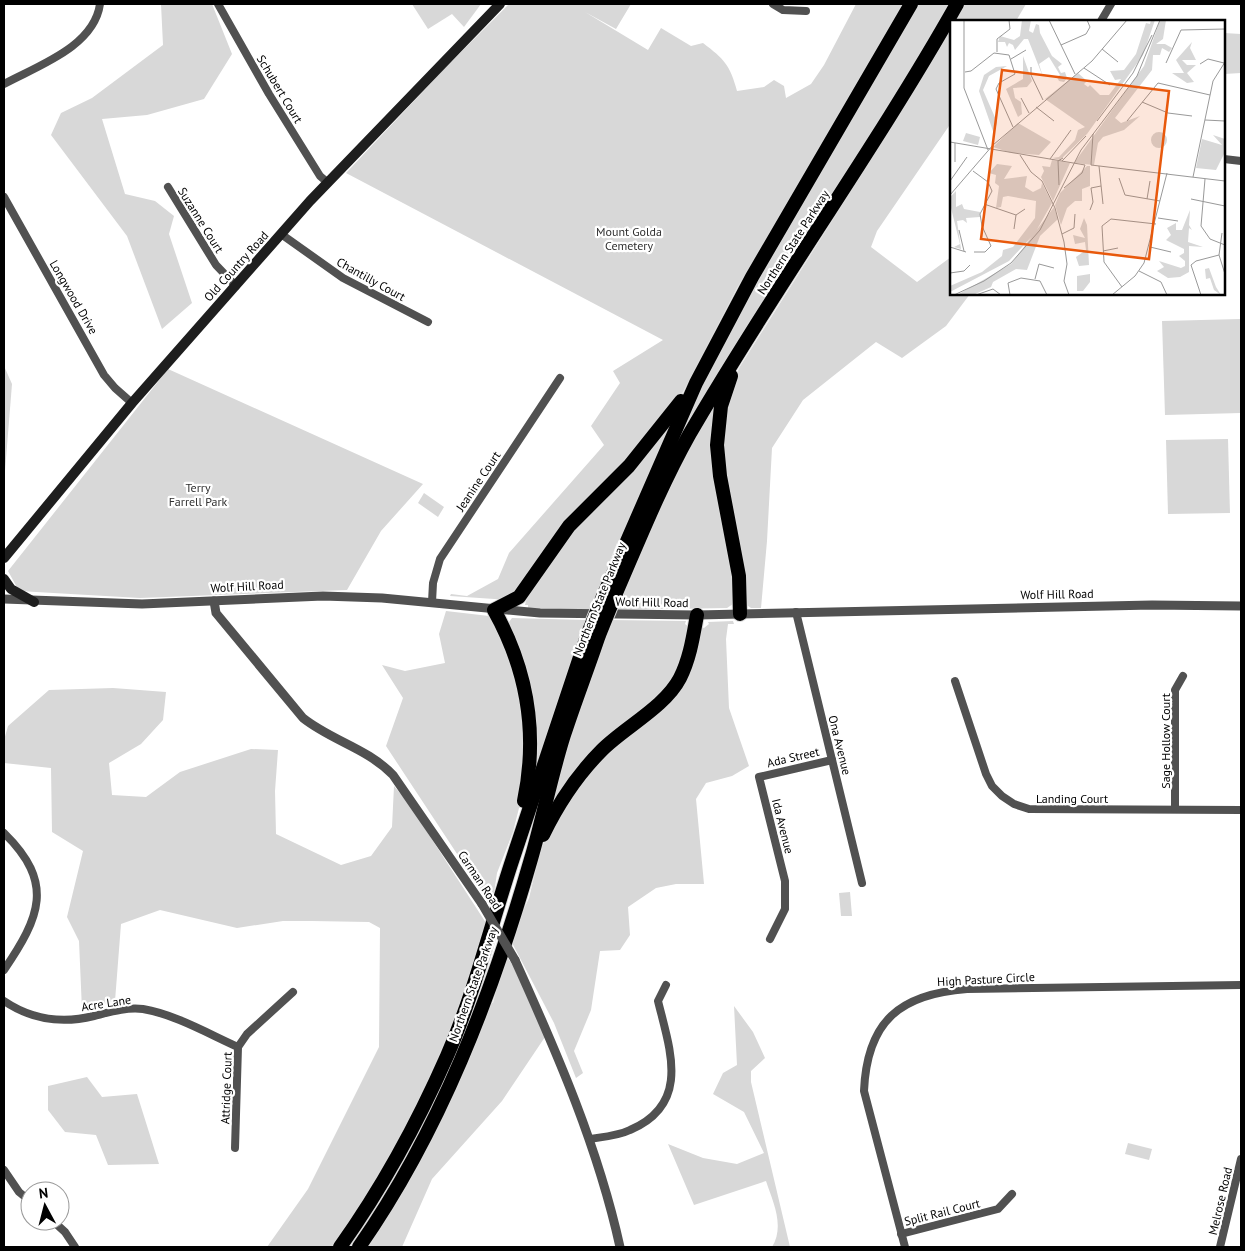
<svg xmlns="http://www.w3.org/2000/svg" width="1245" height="1251" font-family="'PT Sans',sans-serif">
	<rect width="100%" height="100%" fill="#fff"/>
	<!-- green -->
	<g fill="#d8d8d8">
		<polygon points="161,4 212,4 232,54 204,99 147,115 102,119 125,194 155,201 174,216 169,234 192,303 162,329 127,236 51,135 61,113 92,98 163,45"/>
		<polygon points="412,4 481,4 464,27 452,14 428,29"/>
		<path d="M509 4H631L616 29 585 12 648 50 661 28 691 46 703 43C724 59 730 65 737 91L764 87 774 80 784 86 786 98 811 84 824 65 856 4H905L737 288 683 392 657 429 509 600 450 596 451 594 467 596 498 579 509 553 604 445 591 426 620 383 613 371 663 340 346 173 447 66Z"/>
		<polygon points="919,4 953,4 648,505 679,427 726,337 867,89"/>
		<polygon points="962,4 1026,4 1016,21 953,21"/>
		<polygon points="951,24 951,123 877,231 871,247 917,282 951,257 951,294 970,294 946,326 902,358 876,342 803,400 772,448 767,541 761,608 751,608 745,604 720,451 731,387 739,368 875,153"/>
		<polygon points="1224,33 1241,34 1241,73 1224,74"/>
		<polygon points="1241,319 1241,413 1165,415 1162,321"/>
		<polygon points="4,366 12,384 5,471 4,469"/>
		<polygon points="168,369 423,484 381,531 347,590 140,598 19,591 8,571"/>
		<polygon points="721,388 716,415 736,575 733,604 727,608 615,610 663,496"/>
		<polygon points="671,424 620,543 617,543 589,613 528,608 528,605 525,605 526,601 538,575 566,533"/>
		<polygon points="1228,439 1230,513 1168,514 1166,440"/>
		<polygon points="424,493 444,507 438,517 418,503"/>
		<polygon points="446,611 489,616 495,620 513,662 527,720 520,804 513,832 497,873 492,907 386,746 403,698 382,665 405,671 445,663 439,634"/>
		<polygon points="512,618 586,620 536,769 506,620 509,622"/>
		<polygon points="611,620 686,621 685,624 689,627 689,643 670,686 646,709 551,815 551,801 582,695"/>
		<polygon points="733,621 734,624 728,624 726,639 729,708 749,766 732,776 706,783 696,799 704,884 676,884 656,888 628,907 630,935 620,950 600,951 591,1010 574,1051 583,1073 576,1078 554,1023 510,939 529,898 541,848 566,802 601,757 670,700 701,627 704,628 709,624 708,622"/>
		<path d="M113 688 166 692 163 720 141 744 109 763 112 795 146 797 180 772 251 749 278 750 275 791 276 834 341 865 371 856 392 827 394 786 409 804 488 926C449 1038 404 1151 334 1247H267L308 1189 379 1047 380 928 369 922 312 921H283L237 928 160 910 121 924 115 1001 82 1010 79 941 67 917 83 851 52 832 51 768 4 763V740L8 726 49 690Z"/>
		<polygon points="850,892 852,916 841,916 839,893"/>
		<polygon points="505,955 513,965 545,1037 502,1101 432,1179 402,1247 363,1247 488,1003 493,1003"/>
		<path d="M734 1006 753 1032 765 1058 751 1071V1082L790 1247H772C785 1226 773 1202 766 1181L694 1205 668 1144 703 1158 737 1164 764 1153 744 1112 713 1094 723 1073 737 1065Z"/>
		<polygon points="87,1077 102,1097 137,1094 159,1164 108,1165 96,1135 65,1132 48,1110 48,1086"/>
		<polygon points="1128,1143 1152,1149 1149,1160 1125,1154"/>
	</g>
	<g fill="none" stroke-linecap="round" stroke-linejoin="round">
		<defs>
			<g id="motorway">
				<polyline points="731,376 721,406 717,445 720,476 739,576 740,614"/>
				<path d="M616 593C639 540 661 485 689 435 774 288 874 151 957 4"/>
				<polyline points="604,594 696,383 752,277 911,4"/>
				<path d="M524 801C538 734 527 669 494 610L519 597 569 526 629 466 681 401"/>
				<path d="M543 835C558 804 578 774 602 750 625 727 665 707 680 678 690 658 693 637 697 615"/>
				<path d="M340 1247C382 1188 418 1122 447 1056 475 992 491 924 513 858 537 784 562 710 587 636"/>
				<path d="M359 1247C440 1131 492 995 531 859 543 818 551 776 564 735 575 701 588 668 599 635"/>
			</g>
		</defs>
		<!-- motorway casing -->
		<use href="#motorway" stroke="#dbdbdb" stroke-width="16"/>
		<!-- minor -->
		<g stroke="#515151" stroke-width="8">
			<polyline points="218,4 269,94 320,176 327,182"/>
			<polyline points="773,4 783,10 806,11"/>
			<polyline points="1101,21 1111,4"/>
			<path d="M4 84C37 66 94 47 100 4"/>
			<polyline points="1224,159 1241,161"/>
			<polyline points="168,187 216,265 236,286"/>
			<polyline points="4,197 104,375 115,388 132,403"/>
			<polyline points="281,234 343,278 428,322"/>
			<polyline points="432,602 433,583 440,559 560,378"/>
			<polyline points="796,612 862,883"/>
			<polyline points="955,681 986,774 992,786 1002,796 1014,804 1029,809 1241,810"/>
			<polyline points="1175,809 1175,690 1183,676"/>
			<path d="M4 833C55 883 40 917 4 970"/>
			<polyline points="770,939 785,909 785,881 759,777 832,760"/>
			<path d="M4 1001C32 1020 61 1024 94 1016 110 1012 126 1007 143 1009 174 1014 209 1034 238 1047"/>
			<path d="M589 1139C602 1137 618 1136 630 1130 691 1104 670 1050 658 1001L666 985"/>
			<polyline points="235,1148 238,1047 247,1034 293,992"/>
			<polyline points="4,1170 19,1192 30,1201"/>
			<polyline points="53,1221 65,1232 75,1247"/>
			<polyline points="901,1234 998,1209 1012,1194"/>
			<path d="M905 1247 864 1091C867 1021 900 994 967 989L1241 985"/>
			<polyline points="1220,1247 1241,1159"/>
		</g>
		<!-- tertiary -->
		<g stroke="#515151" stroke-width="9">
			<polyline points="4,599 142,604 323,596 382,598 540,613 697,615 1152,605 1241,606"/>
			<path d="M214 601 216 613 303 718C332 741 367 748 393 775L482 904"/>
			<path d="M515 960C557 1053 598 1147 620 1247"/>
		</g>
		<!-- secondary -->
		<g stroke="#1e1e1e" stroke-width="10">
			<polyline points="4,558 132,403 310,201 500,4"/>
			<polyline points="4,579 11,589 34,602"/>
		</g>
		<!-- motorway -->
		<use href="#motorway" stroke="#000" stroke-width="14"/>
		<defs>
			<g id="motorway-bridge">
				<polyline points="599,635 616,593"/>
				<polyline points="587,636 604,594"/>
			</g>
		</defs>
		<!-- motorway-bridge casing -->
		<use href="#motorway-bridge" stroke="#dbdbdb" stroke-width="16" stroke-linecap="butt"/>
		<!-- tertiary-bridge -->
		<polyline stroke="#515151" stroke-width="9" points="482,904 515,960"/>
		<!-- motorway-bridge -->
		<use href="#motorway-bridge" stroke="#000" stroke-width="14"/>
	</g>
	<g text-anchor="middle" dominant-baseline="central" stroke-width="4.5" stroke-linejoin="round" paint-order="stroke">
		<!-- street labels -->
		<g font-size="12" fill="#000" stroke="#fff">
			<text transform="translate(280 89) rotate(59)">Schubert Court</text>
			<text transform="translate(201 220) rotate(58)">Suzanne Court</text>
			<text transform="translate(793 242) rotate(-57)">Northern State Parkway</text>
			<text transform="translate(236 266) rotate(-48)">Old Country Road</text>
			<text transform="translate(371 279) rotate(29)">Chantilly Court</text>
			<text transform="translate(74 297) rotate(60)">Longwood Drive</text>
			<text transform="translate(478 481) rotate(-56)">Jeanine Court</text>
			<text transform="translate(247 586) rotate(-3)">Wolf Hill Road</text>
			<text transform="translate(1057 594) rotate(-1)">Wolf Hill Road</text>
			<text transform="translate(599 599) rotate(-68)">Northern State Parkway</text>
			<text transform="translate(652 602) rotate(1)">Wolf Hill Road</text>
			<text transform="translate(1165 741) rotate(-90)">Sage Hollow Court</text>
			<text transform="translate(840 745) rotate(76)">Ona Avenue</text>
			<text transform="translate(793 757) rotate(-13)">Ada Street</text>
			<text x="1072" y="798">Landing Court</text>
			<text transform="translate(783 826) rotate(76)">Ida Avenue</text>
			<text transform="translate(480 880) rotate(56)">Carman Road</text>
			<text transform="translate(986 979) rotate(-3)">High Pasture Circle</text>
			<text transform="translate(473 984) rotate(-70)">Northern State Parkway</text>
			<text transform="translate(106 1003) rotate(-9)">Acre Lane</text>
			<text transform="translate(226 1088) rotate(-88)">Attridge Court</text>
			<text transform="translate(1220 1201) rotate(-77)">Melrose Road</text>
			<text transform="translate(942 1212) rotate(-14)">Split Rail Court</text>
		</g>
		<!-- park labels -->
		<g font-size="12" fill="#2f2f2f" stroke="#fff">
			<text x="629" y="231">Mount Golda<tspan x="629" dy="14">Cemetery</tspan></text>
			<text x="198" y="487">Terry<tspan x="198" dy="14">Farrell Park</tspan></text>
		</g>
	</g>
	<!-- overview -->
	<g transform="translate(950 20)">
		<rect width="275" height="275" fill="#fff"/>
		<path d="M72 0H81L79 11 83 13 86 4 89 5 90 13 102 36 112 44 108 47 111 53 115 52 117 58 114 62 109 61 107 57 110 55 99 37 89 44 93 57 78 19H74L65 30 63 25 59 23 57 27 55 22H48L50 16 64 20 70 16ZM201 0H205L193 35 137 114 110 140 102 138 109 137 125 120 128 110 135 107 95 79 128 53 137 61 134 64 138 67 140 65 150 75H159L171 59 165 60 160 51 174 50 186 34 196 3 200 4ZM210 0H216L213 19 206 24H215L222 28 219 32 212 28 210 35H203L202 50 165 98 171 103 190 96 174 110 153 117 148 123 144 145 124 143 194 46ZM242 22 240 28 246 40H232L237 45H246L237 53 244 62 237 63 222 53H234L226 40ZM73 36 82 61 77 67 63 68 65 78 71 82 72 94 68 97 56 69 73 59ZM57 46 39 56 33 70 47 102 44 114 29 71 34 55 46 47ZM68 103 101 122 89 135 61 133 43 127ZM201 120a8 8 0 1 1 16 0a8 8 0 1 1-16 0ZM16 113 30 117 28 125 13 121ZM263 115 275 119V149L274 134 266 150 246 148 252 119 272 125ZM102 140 120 143 103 181 91 157 94 151 92 146 100 147ZM47 144 62 146 54 159 77 156 75 167 83 172 91 168 92 163 102 183 85 213 59 241 0 272V266L32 252 52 236 53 230 63 227 85 198 86 181 58 176 53 177 51 187 46 188 49 166 45 163 46 155 39 153ZM137 146H140V166L132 169V181H125L117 188 111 205 105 185 110 173ZM6 171V187L12 184 14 189 30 192V197L16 198 17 203 13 200 7 201 11 229 4 227 10 224 0 184V177ZM104 187 108 199 90 216 77 250 66 249 43 262 41 267 23 275H7L61 244ZM240 190 239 205 242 210 239 208 238 222 253 227 239 226V252L230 257 218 258 207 251 214 247 209 241 231 248 235 246V241L229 236 234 233V229L216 220 221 215 217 208 226 203V210H232ZM134 198 137 205 139 245 129 246 126 237 136 230 135 222 125 224 123 215 135 218 130 209ZM259 248 266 267 271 275 264 270 260 258 256 259 255 249ZM140 254V262L133 271H127V256Z" fill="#d8d8d8"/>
		<path fill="none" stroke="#999" stroke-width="1" d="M14 0V68L38 130M99 0 125 54M111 25 136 14 140 7 137 0M152 29 168 42M47 32V19L60 9 59 0M61 39 76 30M216 43 231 10 275 9M250 44 258 39 274 43M81 47V55L93 80M134 48 160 65M15 52 21 51 44 33 59 35 65 54 49 63 46 69 63 107M71 78 79 93M192 82 218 93 242 96M86 87 104 101M255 100 275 101M147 101 183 53 202 15M177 101 208 63 260 75M0 122 135 145M5 123V142M70 135 81 152 92 161 105 188 114 222 117 244 114 261 119 275M100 139 121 110M112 141 136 116M141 145 275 161M141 145 143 114M149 146 153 184M23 151 38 162 42 171 30 194 32 206 41 226 35 232H24M243 157 263 61 275 42M169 158 175 175 210 181M255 159 251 206 260 219 275 225M0 161 17 137M109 165 108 141 113 138M114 168 132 153 135 145M0 175 43 125 142 41 177 0M197 179 200 161M241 179 275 186M34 184 66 195M140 190 143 182 141 168 151 166M208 198 228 201M64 209 66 195 75 189M9 210 14 231M272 213 269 235 275 254M112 214 124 208 125 194M0 227 16 232M200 227 221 232M153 231 168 228M189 251 211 262 217 275M0 253 14 251 20 245M85 259 89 244 104 248M172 267 154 242 152 206 161 199 206 204M4 275 34 261 61 243 90 210 131 130 187 56 210 0M26 275 43 269 51 275M60 275 58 263 71 258 90 261 97 275M162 275 185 256 194 243 217 153M251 275 241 245 246 241 269 235"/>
		<path fill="#e8590c" fill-opacity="0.15" stroke="#e8590c" stroke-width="2.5" d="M52 50 219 71 199 239 31 219Z"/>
		<rect width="275" height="275" fill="none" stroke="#000" stroke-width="2.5"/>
	</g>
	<!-- border -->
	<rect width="1245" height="1251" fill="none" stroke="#000000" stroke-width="10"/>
	<!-- north arrow -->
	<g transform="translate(45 1206) rotate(353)"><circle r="24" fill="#ffffff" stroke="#999999"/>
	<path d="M0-4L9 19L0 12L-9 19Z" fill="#000000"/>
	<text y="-8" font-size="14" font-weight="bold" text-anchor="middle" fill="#000000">N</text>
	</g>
</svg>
